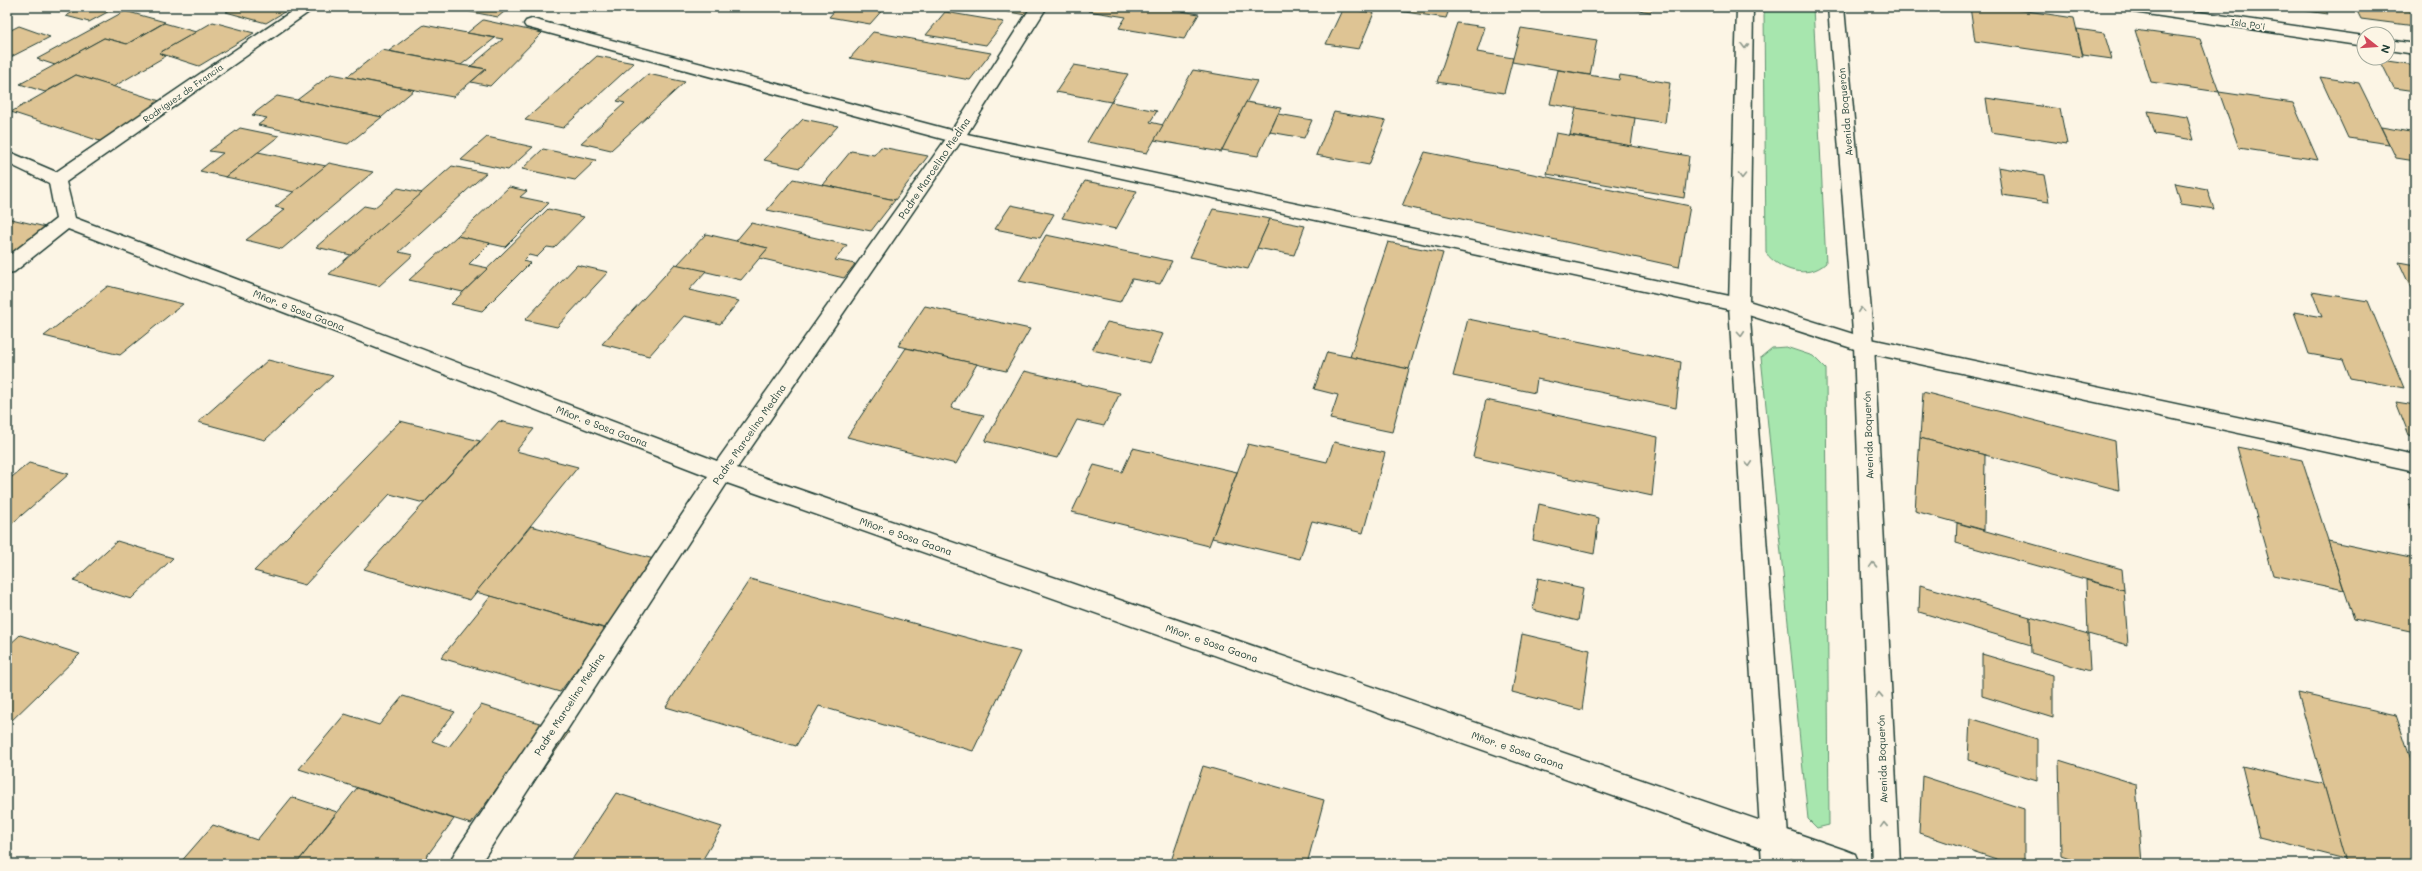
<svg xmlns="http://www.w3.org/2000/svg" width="2422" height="871" font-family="Mali,sans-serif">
	<rect width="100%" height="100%" fill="#fcf5e5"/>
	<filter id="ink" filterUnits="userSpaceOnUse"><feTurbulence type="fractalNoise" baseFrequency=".025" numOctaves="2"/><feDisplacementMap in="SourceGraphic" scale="8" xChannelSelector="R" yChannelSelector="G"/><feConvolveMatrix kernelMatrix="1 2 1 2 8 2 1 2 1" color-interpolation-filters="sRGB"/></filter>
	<g filter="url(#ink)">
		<!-- green -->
		<g fill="#a7e6ae" stroke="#639271">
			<path d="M1764 7H1813L1826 263C1808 280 1779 270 1766 253Z"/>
			<polygon points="1786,347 1813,356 1826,369 1829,825 1817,828 1808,819 1761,357 1772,348"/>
		</g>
		<!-- building -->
		<g fill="#dec494" stroke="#1f3d34">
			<polygon points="82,7 117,7 89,22 66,16"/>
			<polygon points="234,7 283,7 289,9 266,23 226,12"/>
			<polygon points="445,7 510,7 498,17"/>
			<polygon points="838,7 885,7 870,24 829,17"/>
			<polygon points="980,7 1032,7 1026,15"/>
			<polygon points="1091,7 1158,7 1199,14 1184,39 1119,28 1126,17 1088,11"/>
			<polygon points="1400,7 1450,7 1446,18 1398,11"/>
			<polygon points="1617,7 1652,7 1651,12"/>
			<polygon points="1970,7 2000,7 2074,18 2083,57 1975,41"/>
			<polygon points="2280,7 2324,7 2328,14"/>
			<polygon points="2355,7 2415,7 2415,26 2361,19"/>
			<polygon points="1343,8 1374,13 1359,49 1326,44"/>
			<polygon points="125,11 165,22 127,44 104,38 55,65 37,59"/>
			<polygon points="945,12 1004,22 986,45 926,35"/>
			<polygon points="483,20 542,33 490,86 471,82 486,69 471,66 503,39 467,33"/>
			<polygon points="213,22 254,33 199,66 159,53"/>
			<polygon points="164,23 196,32 159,53 166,56 113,87 76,75 45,92 20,84 104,38 127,44"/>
			<polygon points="1457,23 1485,27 1477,52 1513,58 1504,93 1437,82"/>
			<polygon points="424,25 467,33 495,38 461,65 389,51"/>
			<polygon points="19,26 50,37 7,59 7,32"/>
			<polygon points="1521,28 1597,40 1590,75 1512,62"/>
			<polygon points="2077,29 2104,33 2112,59 2083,55"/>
			<polygon points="2135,30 2200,39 2219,92 2151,82"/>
			<polygon points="873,32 991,53 970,80 850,58"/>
			<polygon points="382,50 461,65 486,69 453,97 347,77"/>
			<polygon points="597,56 634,63 563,128 525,120"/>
			<polygon points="2380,60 2415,65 2415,91 2394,88"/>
			<polygon points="1074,65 1128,74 1111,102 1056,92"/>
			<polygon points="1193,70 1257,81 1221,152 1154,140"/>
			<polygon points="1558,70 1619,80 1620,75 1670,83 1665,123 1550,104"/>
			<polygon points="331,74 347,77 414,90 382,117 297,100"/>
			<polygon points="648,74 685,82 611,150 581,143 625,103 617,101"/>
			<polygon points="76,75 173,105 109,144 11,112"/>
			<polygon points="2320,77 2359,83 2389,144 2348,138"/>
			<polygon points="2219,92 2293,103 2318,160 2239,148"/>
			<polygon points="277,96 382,117 348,144 258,125 267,118 252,115"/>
			<polygon points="1986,98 2060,109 2067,144 1991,132"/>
			<polygon points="1111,102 1157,111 1150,122 1163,125 1147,153 1087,142"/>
			<polygon points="1246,102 1281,108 1258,156 1222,150"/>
			<polygon points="1576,108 1635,118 1631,146 1570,135"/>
			<polygon points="2148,111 2187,117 2194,140 2155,134"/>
			<polygon points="1334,112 1386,121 1369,165 1316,155"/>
			<polygon points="1278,114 1312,120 1304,138 1270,132"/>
			<polygon points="803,119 838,126 800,168 764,160"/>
			<polygon points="2381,127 2410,132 2415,141 2415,161 2396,158"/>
			<polygon points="240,128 279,136 226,177 200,171 223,153 209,151"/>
			<polygon points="1556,133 1689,156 1684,198 1547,174"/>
			<polygon points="487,137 533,147 508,170 461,160"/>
			<polygon points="881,147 928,156 895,200 823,185 851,151 874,155"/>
			<polygon points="543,149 596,160 575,180 522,169"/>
			<polygon points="258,152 326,166 294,192 226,177"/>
			<polygon points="1425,152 1690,206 1679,267 1402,206"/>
			<polygon points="329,163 373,172 282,249 246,240 285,209 275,207"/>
			<polygon points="452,166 486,173 399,252 413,255 379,286 329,274"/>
			<polygon points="1998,167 2044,175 2049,202 2002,195"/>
			<polygon points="793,179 823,185 895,200 871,231 767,210"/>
			<polygon points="1085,181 1137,191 1116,229 1062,218"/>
			<polygon points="2175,183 2207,189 2214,209 2181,204"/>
			<polygon points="509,187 527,191 520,197 549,203 505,247 457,236"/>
			<polygon points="398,188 422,193 351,255 316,247 364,206 374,208"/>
			<polygon points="1011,205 1054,214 1040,238 995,229"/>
			<polygon points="548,209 584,217 554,248 547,247 537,257 529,255 523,261 530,263 482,311 451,304"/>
			<polygon points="1213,209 1270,219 1248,269 1190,257"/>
			<polygon points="7,218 50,228 7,259"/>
			<polygon points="1270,219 1305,226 1294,255 1257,248"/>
			<polygon points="751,223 847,245 835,260 855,264 844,278 759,258 768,248 736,241"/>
			<polygon points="706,234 736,241 768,248 741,280 677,265"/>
			<polygon points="1046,235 1172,261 1160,284 1132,279 1120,302 1019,281"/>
			<polygon points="457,236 490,243 469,264 488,268 463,292 409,280"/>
			<polygon points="1388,242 1443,253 1409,369 1350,357"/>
			<polygon points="2399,262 2415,265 2415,297"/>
			<polygon points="675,264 706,271 689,290 739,301 720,324 684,316 649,356 602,344"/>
			<polygon points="577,265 608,272 557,327 525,320"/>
			<polygon points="108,286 183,304 120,355 44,336"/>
			<polygon points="2312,292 2368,301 2404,388 2350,378 2343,360 2309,354 2294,312 2322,317"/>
			<polygon points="925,306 1030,329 1006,371 898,346"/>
			<polygon points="1468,319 1681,362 1676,408 1537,379 1535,393 1453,376"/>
			<polygon points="1107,322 1163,334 1150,363 1092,350"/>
			<polygon points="906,348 977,364 951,408 984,415 956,464 847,437"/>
			<polygon points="1327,352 1409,369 1392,432 1330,419 1338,395 1314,389"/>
			<polygon points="268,360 333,376 265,440 198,422"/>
			<polygon points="1024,371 1120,393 1104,426 1077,420 1057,458 985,441"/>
			<polygon points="1923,392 2115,441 2119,490 1920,438"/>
			<polygon points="1486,400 1658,437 1652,496 1473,457"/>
			<polygon points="2396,402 2415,405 2415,436 2409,435"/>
			<polygon points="400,421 480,441 424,503 390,494 305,585 254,571"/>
			<polygon points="499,421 534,429 516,451 578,467 470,600 364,569"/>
			<polygon points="1920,438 1985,455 1984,530 1915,511"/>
			<polygon points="1334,442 1385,453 1363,533 1312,521 1300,559 1212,538 1248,444 1327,462"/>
			<polygon points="2237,447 2302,460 2344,590 2273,575"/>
			<polygon points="1133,448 1237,472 1209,546 1072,512 1094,465 1122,472"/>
			<polygon points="29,463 69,474 7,528 7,481"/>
			<polygon points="1539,504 1599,518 1594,554 1533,540"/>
			<polygon points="2409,504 2415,505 2415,520"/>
			<polygon points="1957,523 2122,569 2124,590 1956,543"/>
			<polygon points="531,526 665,562 615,631 476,592"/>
			<polygon points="117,541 173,558 131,599 73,581"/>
			<polygon points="2328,541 2415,559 2415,632 2354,619"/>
			<polygon points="1538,578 1583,588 1578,621 1533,610"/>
			<polygon points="750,579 1020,652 973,751 819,706 796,746 666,707"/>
			<polygon points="2086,580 2124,590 2128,645 2088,634"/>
			<polygon points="1920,585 2030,617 2031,645 1919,612"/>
			<polygon points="491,596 606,629 560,692 441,658"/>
			<polygon points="2030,617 2088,634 2090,671 2031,653"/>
			<polygon points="1522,634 1590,650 1582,710 1512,692"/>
			<polygon points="20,635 80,654 7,725 7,647"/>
			<polygon points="1982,654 2053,675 2053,718 1982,696"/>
			<polygon points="2298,693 2396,715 2415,772 2415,864 2346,864"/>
			<polygon points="403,696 455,712 432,741 449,747 481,705 569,732 527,792 500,784 471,824 299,769 345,714 379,725"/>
			<polygon points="1970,718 2037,739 2037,781 1968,760"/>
			<polygon points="2059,760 2136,784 2142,864 2087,864 2061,855"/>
			<polygon points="1203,766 1324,800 1307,864 1170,864"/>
			<polygon points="2242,766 2324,785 2345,859 2259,837"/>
			<polygon points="1922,776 2024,809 2024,864 2011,864 1919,833"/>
			<polygon points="357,788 454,819 421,864 296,864"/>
			<polygon points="616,793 722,827 700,864 569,864"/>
			<polygon points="292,797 337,812 296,864 179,864 213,825 257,840"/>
		</g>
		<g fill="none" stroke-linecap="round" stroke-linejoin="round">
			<defs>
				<polygon id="lane" points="532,19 962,133 965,137 962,141 950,141 526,27 524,24 526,21"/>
				<g id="street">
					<polygon points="298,7 316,7 66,182 75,218 717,461 948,136 1031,7 1047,7 967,134 1739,298 1866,338 2415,455 2415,471 1864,352 1736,311 960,143 737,468 1845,850 1855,854 1859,864 1806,864 727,483 480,864 450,864 454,854 708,476 68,229 14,272 7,273 7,257 56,219 49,183 7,163 7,151 56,172"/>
					<polygon points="2125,7 2165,7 2364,36 2364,46 2133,12"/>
					<polygon points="2388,40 2415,44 2415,54 2388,50"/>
				</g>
				<g id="secondary">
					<polygon points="1737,7 1753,7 1749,305 1790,864 1762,864 1729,305"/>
					<polygon points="1828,7 1844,7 1874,345 1900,864 1872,864 1854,345"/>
				</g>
			</defs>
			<!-- lane casing -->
			<use href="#lane" stroke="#1f3d34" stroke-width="3"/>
			<!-- street casing -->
			<use href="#street" stroke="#1f3d34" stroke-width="3"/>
			<!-- secondary casing -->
			<use href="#secondary" stroke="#1f3d34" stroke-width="3"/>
			<!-- lane -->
			<use href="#lane" fill="#fcf5e5" fill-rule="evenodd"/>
			<!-- street -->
			<use href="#street" fill="#fcf5e5" fill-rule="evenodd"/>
			<!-- secondary -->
			<use href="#secondary" fill="#fcf5e5" fill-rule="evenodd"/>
		</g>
		<!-- one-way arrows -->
		<defs><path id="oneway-chevron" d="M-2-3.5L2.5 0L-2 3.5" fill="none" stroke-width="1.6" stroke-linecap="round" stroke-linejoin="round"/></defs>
		<g stroke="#8e998c">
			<use href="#oneway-chevron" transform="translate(1745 46) rotate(91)"/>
			<use href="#oneway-chevron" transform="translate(1742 176) rotate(91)"/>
			<use href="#oneway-chevron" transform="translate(1861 310) rotate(-95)"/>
			<use href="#oneway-chevron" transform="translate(1741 334) rotate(86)"/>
			<use href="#oneway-chevron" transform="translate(1749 464) rotate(86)"/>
			<use href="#oneway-chevron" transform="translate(1873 565) rotate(-92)"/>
			<use href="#oneway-chevron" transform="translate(1879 695) rotate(-92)"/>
			<use href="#oneway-chevron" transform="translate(1884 825) rotate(-92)"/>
		</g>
	</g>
	<g text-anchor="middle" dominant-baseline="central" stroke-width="3.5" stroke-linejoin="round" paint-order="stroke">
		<!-- far-street labels -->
		<g font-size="9" fill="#1f3d34" stroke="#fcf5e5">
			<text transform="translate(2248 24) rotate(8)">Isla Po'i</text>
			<text transform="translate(183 93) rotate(-35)">Rodríguez de Francia</text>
		</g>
		<!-- street labels -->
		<g font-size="10" fill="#1f3d34" stroke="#fcf5e5">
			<text transform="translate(1845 112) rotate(-95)">Avenida Boquerón</text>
			<text transform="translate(934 168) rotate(-56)">Padre Marcelino Medina</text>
			<text transform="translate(299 310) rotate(21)">Mñor. e Sosa Gaona</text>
			<text transform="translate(602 426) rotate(21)">Mñor. e Sosa Gaona</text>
			<text transform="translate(749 434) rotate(-55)">Padre Marcelino Medina</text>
			<text transform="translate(1868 435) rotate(-92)">Avenida Boquerón</text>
			<text transform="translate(906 536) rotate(19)">Mñor. e Sosa Gaona</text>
			<text transform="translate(1212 643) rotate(19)">Mñor. e Sosa Gaona</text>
			<text transform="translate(569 704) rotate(-57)">Padre Marcelino Medina</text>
			<text transform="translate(1518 750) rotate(19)">Mñor. e Sosa Gaona</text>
			<text transform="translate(1882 759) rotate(-92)">Avenida Boquerón</text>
		</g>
	</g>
	<!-- margin -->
	<rect width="2422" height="871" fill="none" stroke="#fcf5e5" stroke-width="24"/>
	<rect x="12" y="12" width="2398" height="847" fill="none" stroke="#1f3d34" stroke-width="1.5" filter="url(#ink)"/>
	<!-- north arrow -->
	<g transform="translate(2376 46) rotate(107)"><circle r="19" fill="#fcf5e5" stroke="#a4ab9e"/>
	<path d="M0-3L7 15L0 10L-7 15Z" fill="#d1495b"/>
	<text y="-6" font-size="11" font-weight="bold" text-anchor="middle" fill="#1f3d34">N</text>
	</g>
</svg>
